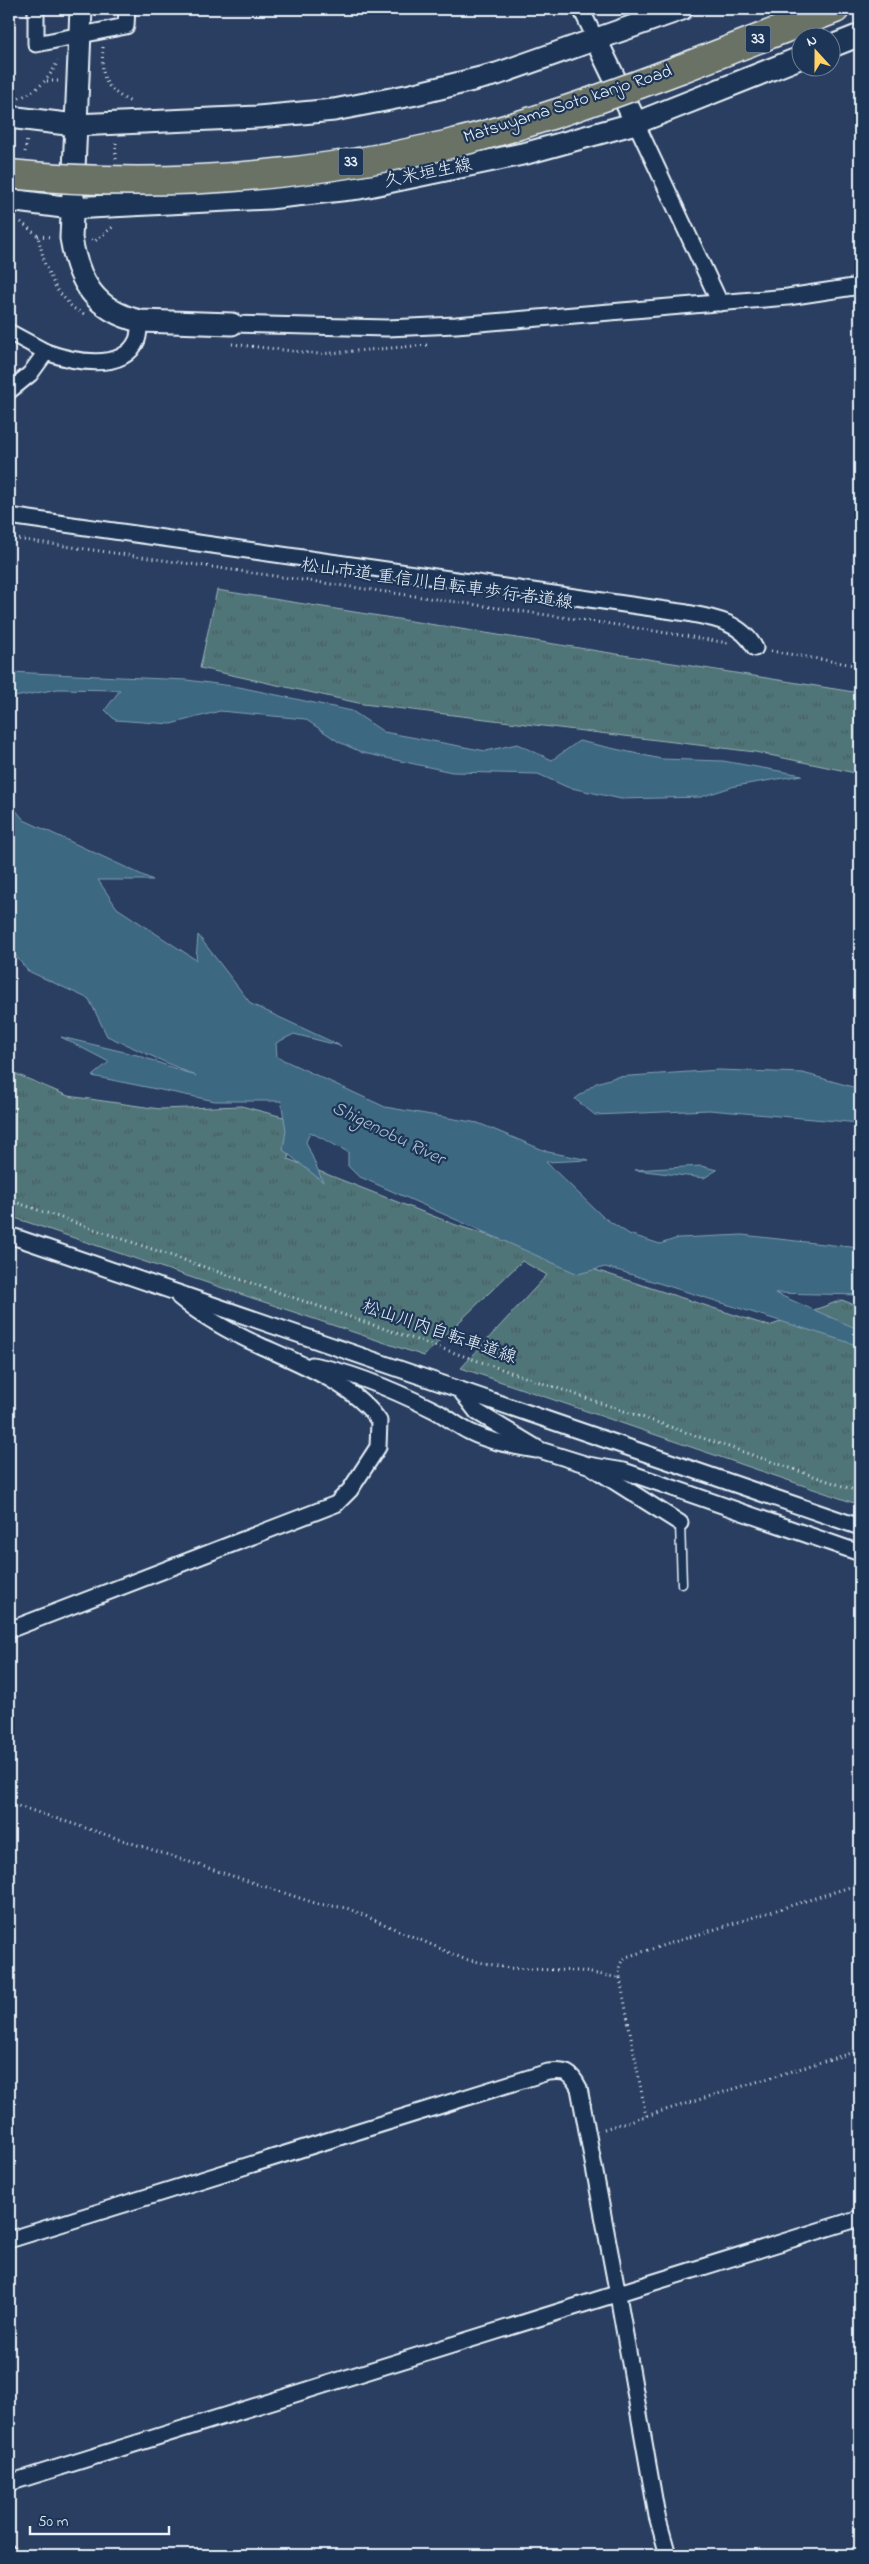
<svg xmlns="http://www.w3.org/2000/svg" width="869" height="2564" font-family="'Indie Flower','Klee One',sans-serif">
	<defs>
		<pattern id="grass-tufts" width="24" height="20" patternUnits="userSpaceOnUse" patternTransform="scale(1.25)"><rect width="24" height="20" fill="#4f7578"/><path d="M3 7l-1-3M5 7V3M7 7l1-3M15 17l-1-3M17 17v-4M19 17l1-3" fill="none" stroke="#4a5e61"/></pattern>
	</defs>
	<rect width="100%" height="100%" fill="#2a3e61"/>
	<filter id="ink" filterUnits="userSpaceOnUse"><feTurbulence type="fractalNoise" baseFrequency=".02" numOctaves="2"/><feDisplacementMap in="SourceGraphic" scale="10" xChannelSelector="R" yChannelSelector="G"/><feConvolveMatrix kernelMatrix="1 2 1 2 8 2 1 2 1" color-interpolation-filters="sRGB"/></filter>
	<g filter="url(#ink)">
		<!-- grass -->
		<g fill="url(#grass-tufts)" stroke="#9cb3b8">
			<polygon points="217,590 860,693 860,774 755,752 363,704 200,668"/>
			<polygon points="9,1071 68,1096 160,1109 241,1106 295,1120 288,1159 456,1225 769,1326 842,1300 860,1307 860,1505 461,1368 547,1275 522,1261 424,1356 9,1216"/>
		</g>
		<!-- water -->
		<g fill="#3d6882" stroke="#819fb1">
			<polygon points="9,672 187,680 239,687 352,711 384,732 486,751 517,744 552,760 579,741 661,759 723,761 802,775 735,786 701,797 621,799 567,787 538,774 452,772 363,753 339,742 305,719 220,711 171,724 115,720 105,710 120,690 58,689 9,698"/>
			<polygon points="9,802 24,820 153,880 98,880 117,908 196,960 198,935 251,1004 341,1046 294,1034 276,1043 277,1057 385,1107 478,1123 548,1152 589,1160 546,1162 603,1217 629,1234 660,1244 678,1238 742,1235 860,1248 860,1295 775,1293 860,1330 860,1346 620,1271 605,1267 578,1274 358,1176 348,1166 348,1152 310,1132 306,1142 323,1182 283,1150 286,1130 281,1101 215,1101 92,1076 109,1062 61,1037 137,1055 196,1076 107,1036 89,999 28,971 9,948"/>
			<polygon points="718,1070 803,1073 860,1089 860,1123 709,1110 595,1115 575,1099 596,1083 616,1077"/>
			<polygon points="701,1166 717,1170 704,1178 635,1170"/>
		</g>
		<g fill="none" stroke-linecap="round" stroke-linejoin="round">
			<defs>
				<polyline id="lane" points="680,1523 682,1584"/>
				<g id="street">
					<polyline points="36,9 36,44 126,26 127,9"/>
					<polyline points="581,9 596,40"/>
					<polyline points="636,123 720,303"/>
					<polyline points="232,324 387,328 456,325 788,297 860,286"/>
					<polyline points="9,332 46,352"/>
					<path d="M9 391 30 374 46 352C71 361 123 373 137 340 139 335 139 327 140 321"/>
					<path d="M9 516 687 613C714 618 741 622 755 648"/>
					<polyline points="9,1235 860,1527"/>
					<path d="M312 1365C353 1372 396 1391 434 1410 446 1416 457 1426 470 1432 490 1442 514 1446 536 1450"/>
					<polyline points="460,1390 477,1412 540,1450 588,1465 624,1471 860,1553"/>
					<polyline points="593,1468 680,1523"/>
					<path d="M9 1630 336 1504 350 1490 378 1447 379 1421C355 1385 299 1363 261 1346 232 1333 203 1317 179 1297"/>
					<path d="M9 2240 548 2072C566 2070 571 2072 579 2088L618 2295 657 2516 668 2555"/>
					<polyline points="9,2483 860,2218"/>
					<polyline points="9,2553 9,2555"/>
				</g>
				<g id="secondary">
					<path d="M81 9 71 238C78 281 95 311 140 321L232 324"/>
					<polyline points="596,40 636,123"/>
					<polyline points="832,46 860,35"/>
					<polyline points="9,117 75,125 258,117 334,110 411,95 497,74 682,9"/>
					<polyline points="9,200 71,208 269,198 359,188 527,153 636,123 802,57"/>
				</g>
				<polyline id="highway" points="680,69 835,9"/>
			</defs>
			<!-- lane casing -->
			<use href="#lane" stroke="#e8f1f8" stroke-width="11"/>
			<!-- street casing -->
			<use href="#street" stroke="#e8f1f8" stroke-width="19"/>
			<!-- secondary casing -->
			<use href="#secondary" stroke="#e8f1f8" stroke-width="25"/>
			<!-- highway casing -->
			<use href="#highway" stroke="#e8f1f8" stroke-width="31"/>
			<!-- path -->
			<g stroke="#e8f1f8" stroke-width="3" stroke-dasharray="1 4" stroke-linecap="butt">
				<path d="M103 47C101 77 103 88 131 102"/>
				<polyline points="47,81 59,81"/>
				<path d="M19 98C39 90 48 80 58 61"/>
				<polyline points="25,152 27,139"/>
				<polyline points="116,159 116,143"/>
				<polyline points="21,222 38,236 45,265 57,290 73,308 84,314"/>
				<polyline points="38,236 52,237"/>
				<polyline points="91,240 95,241 114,226"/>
				<polyline points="232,344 319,354 427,345"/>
				<polyline points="9,538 624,626 728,643"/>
				<polyline points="771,651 860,666"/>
				<polyline points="9,1200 860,1492"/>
				<path d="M9 1803 318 1904 347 1908 464 1959 508 1968 580 1971 620 1978C619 1969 618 1964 626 1957L860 1884"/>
				<polyline points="620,1978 646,2116"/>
				<polyline points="604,2129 860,2050"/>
			</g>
			<!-- lane -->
			<use href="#lane" stroke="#1d3557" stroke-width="8"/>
			<!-- street -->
			<use href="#street" stroke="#1d3557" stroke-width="15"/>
			<!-- secondary -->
			<use href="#secondary" stroke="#1d3557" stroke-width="21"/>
			<!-- highway -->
			<use href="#highway" stroke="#6b7165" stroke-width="28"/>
			<defs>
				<path id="highway-bridge" d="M9 174C154 189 304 177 446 145 526 126 603 98 680 69"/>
			</defs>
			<!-- highway-bridge casing -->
			<use href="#highway-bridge" stroke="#e8f1f8" stroke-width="31" stroke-linecap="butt"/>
			<!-- highway-bridge -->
			<use href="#highway-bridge" stroke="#6b7165" stroke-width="28"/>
		</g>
	</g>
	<g text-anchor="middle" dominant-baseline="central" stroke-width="4.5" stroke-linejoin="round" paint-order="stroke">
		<!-- shield labels -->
		<g fill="#1d3557" stroke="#abb9c8" stroke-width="1">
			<rect x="745.5" y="25.5" width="25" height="27" rx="4"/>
			<rect x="338.5" y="148.5" width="25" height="27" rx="4"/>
		</g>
		<g font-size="16" font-weight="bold" fill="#e8f1f8">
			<text x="758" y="39">33</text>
			<text x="351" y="162">33</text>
		</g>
		<!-- street labels -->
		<g font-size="18" fill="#e8f1f8" stroke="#1d3557">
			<text transform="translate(568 105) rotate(-18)">Matsuyama Soto kanjo Road</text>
			<text transform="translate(428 174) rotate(-11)">久米垣生線</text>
			<text transform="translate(437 585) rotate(8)">松山市道 重信川自転車歩行者道線</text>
			<text transform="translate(439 1333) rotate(19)">松山川内自転車道線</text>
		</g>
		<!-- water labels -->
		<g font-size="19" font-style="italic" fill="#acc1cf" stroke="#1d3557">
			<text transform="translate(388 1134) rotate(26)">Shigenobu River</text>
		</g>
	</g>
	<!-- margin -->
	<rect width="869" height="2564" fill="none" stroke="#1d3557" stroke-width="30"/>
	<rect x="15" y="15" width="839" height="2534" fill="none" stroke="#e8f1f8" stroke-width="2" filter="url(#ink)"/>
	<!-- north arrow -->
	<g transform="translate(816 52) rotate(339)"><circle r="24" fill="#1d3557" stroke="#6e8097"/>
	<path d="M0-4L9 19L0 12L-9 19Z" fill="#ffd166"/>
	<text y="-8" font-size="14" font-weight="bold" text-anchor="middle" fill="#e8f1f8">N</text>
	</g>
	<!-- scale -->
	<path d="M30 2526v8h139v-8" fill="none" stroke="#e8f1f8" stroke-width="2.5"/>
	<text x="38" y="2526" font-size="15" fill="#e8f1f8" stroke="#1d3557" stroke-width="4" paint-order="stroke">50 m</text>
</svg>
